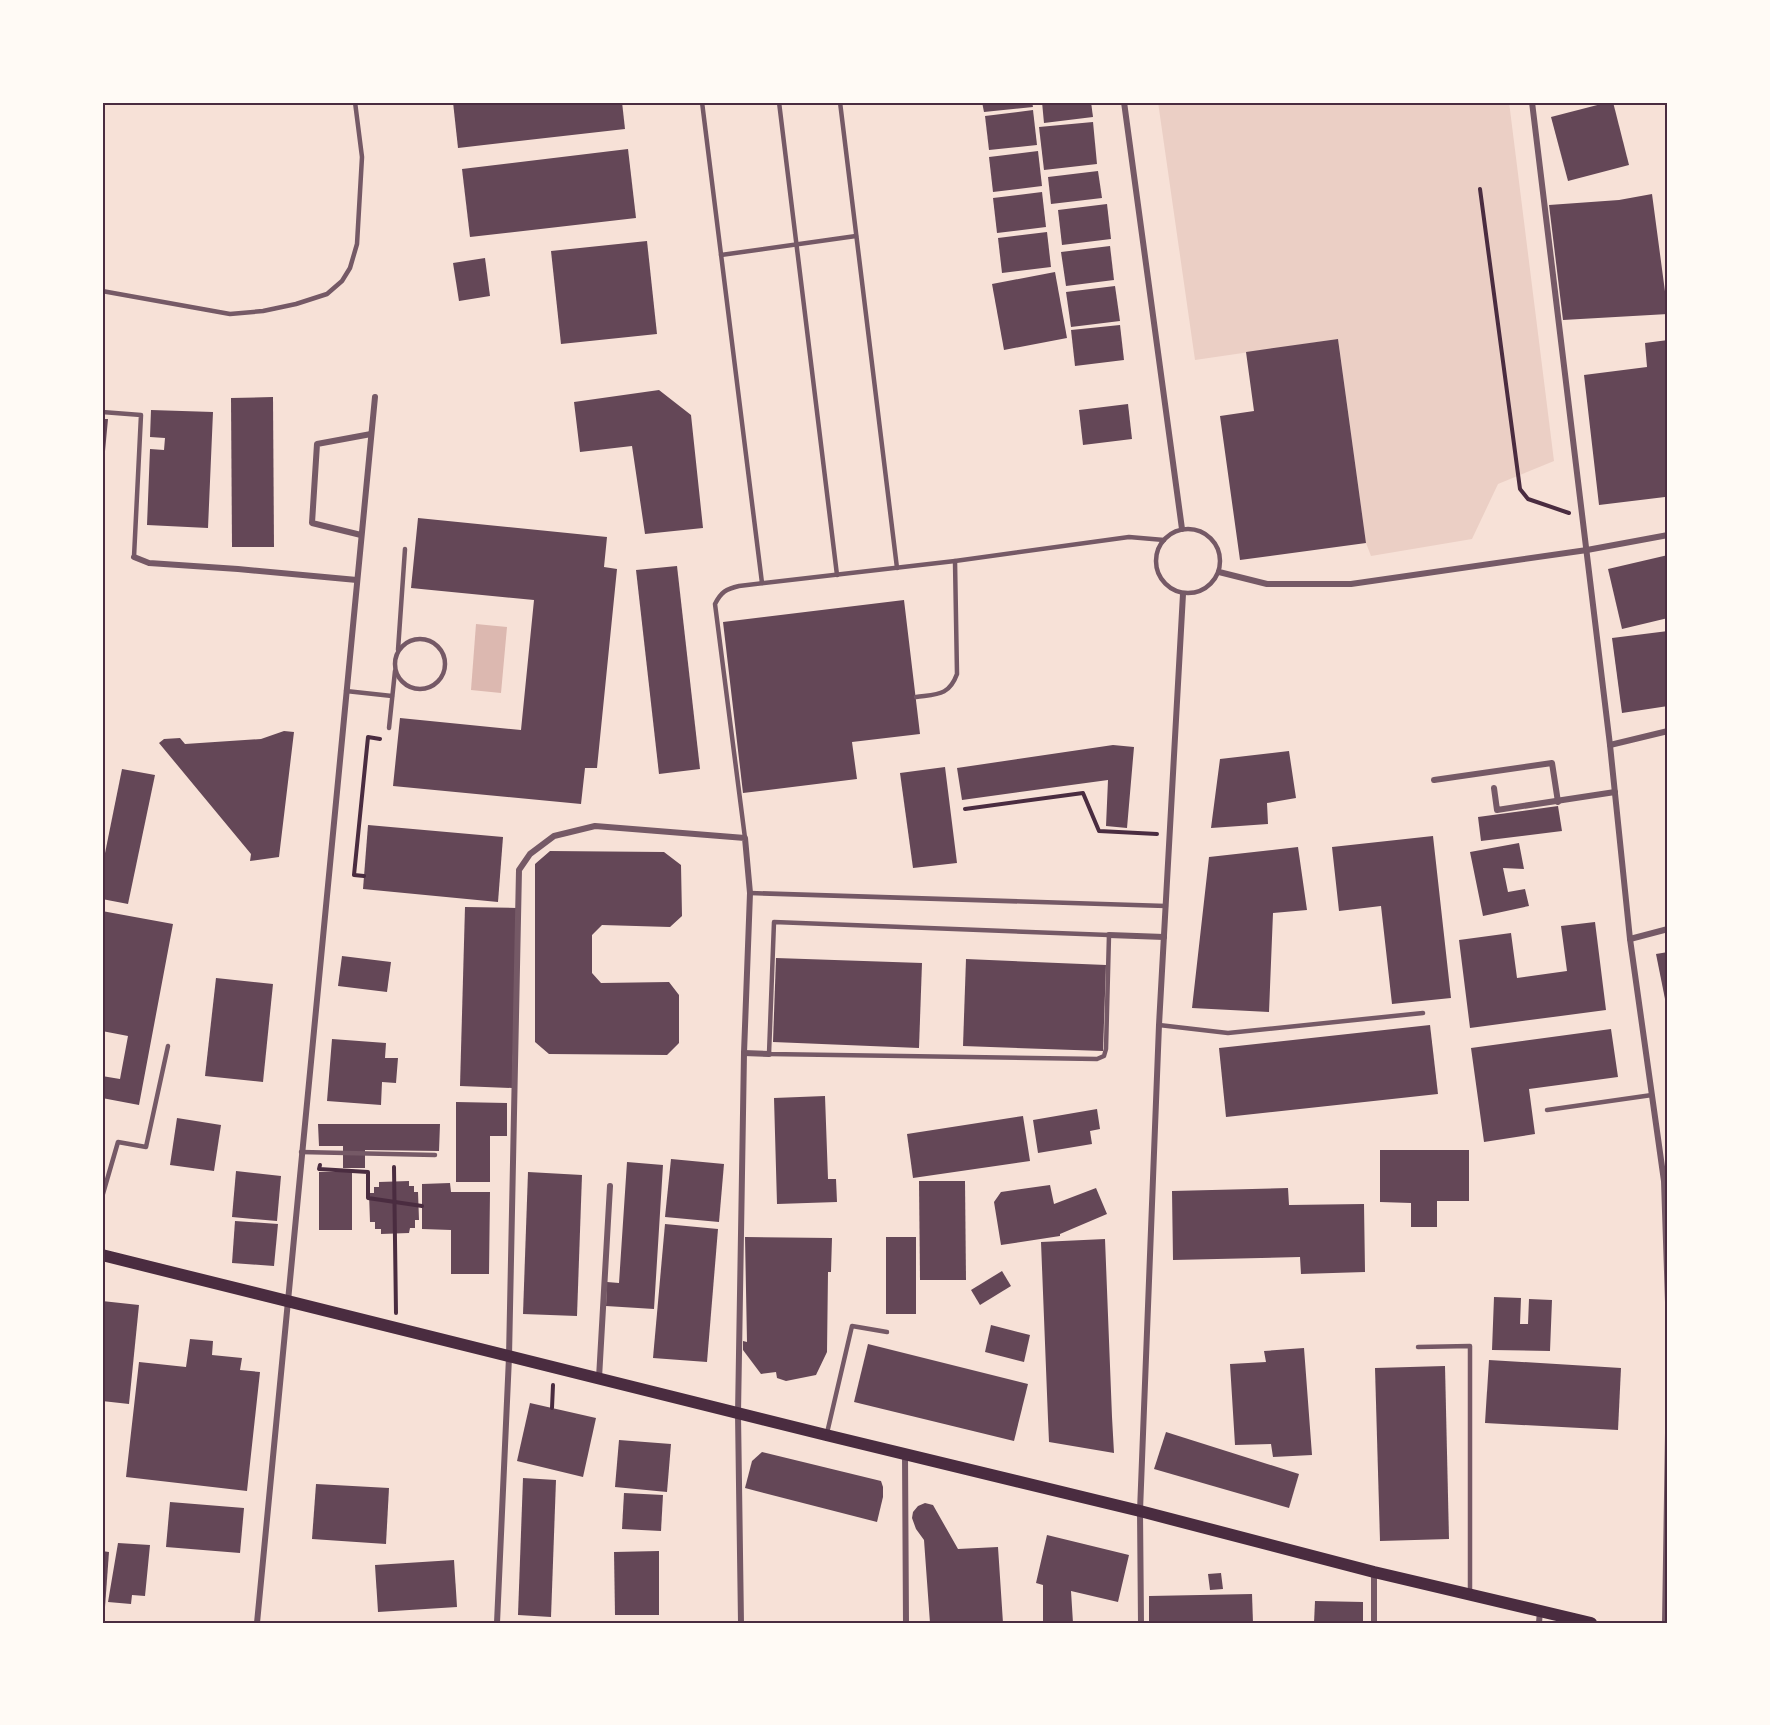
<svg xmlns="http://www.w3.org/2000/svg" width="1770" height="1725" font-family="'PT Serif',serif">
	<rect width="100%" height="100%" fill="#f7e1d7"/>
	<!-- green -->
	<polygon fill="#ebcfc5" points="1158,102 1509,102 1554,461 1498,484 1472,539 1371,556 1366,543 1338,339 1195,360"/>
	<!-- water -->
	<polygon fill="#dcb8b0" points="476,624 507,627 501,693 471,690"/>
	<!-- building -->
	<g fill="#644757">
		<polygon points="453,102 622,102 625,129 458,148"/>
		<polygon points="982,102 1032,102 1033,107 984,112"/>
		<polygon points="1042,102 1091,102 1093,117 1044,123"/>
		<polygon points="1609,102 1613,102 1629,165 1568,181 1551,117"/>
		<polygon points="1033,110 1037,145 989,150 985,116"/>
		<polygon points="1093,122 1097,164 1044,170 1039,127"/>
		<polygon points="628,149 636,218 470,237 462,169"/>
		<polygon points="1038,151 1042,186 993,192 989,157"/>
		<polygon points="1098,171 1102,198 1051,204 1048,177"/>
		<polygon points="1042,192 1046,227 997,233 993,198"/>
		<polygon points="1652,194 1668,314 1563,320 1549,205 1619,200"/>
		<polygon points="1107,204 1111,239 1062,245 1058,210"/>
		<polygon points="1047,232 1051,267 1002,273 998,238"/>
		<polygon points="647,241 657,334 561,344 551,251"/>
		<polygon points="1110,246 1114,280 1066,286 1061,252"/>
		<polygon points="485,258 490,296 459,301 453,263"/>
		<polygon points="1055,272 1067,338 1004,350 992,284"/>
		<polygon points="1115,286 1120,321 1071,327 1066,292"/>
		<polygon points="1120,325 1124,360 1075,366 1071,330"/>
		<polygon points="1338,339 1366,543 1240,560 1220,416 1254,411 1246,352"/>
		<polygon points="1668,340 1668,508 1666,508 1665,497 1599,505 1584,375 1647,367 1645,343"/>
		<polygon points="659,390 691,415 703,528 645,534 632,446 580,452 574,402"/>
		<polygon points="273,397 274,547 232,547 231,398"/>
		<polygon points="1128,404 1132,439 1083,445 1079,410"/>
		<polygon points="151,410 213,412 208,528 147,525 150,449 164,450 165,438 150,437"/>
		<polygon points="102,419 108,419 104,462 102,462"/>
		<polygon points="418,518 607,537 604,567 617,569 597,768 585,768 581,804 393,786 400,718 521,730 534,600 411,588"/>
		<polygon points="1668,555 1668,618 1622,629 1608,569"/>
		<polygon points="677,566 700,769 659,774 636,570"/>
		<polygon points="904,600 920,734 852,742 857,779 743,793 723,622"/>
		<polygon points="1668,631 1668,706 1622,713 1612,638"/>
		<polygon points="284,731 294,732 279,857 250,861 251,854 159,743 164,739 180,738 185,744 261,739"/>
		<polygon points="1113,745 1134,747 1127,828 1106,826 1108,780 962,800 957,768"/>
		<polygon points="1289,751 1296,798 1267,803 1268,824 1211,828 1220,759"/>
		<polygon points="945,767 957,863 913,868 900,773"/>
		<polygon points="122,769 155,775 128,904 102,899 102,868"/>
		<polygon points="1558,806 1562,831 1481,841 1478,817"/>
		<polygon points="368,825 503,837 498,902 363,889"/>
		<polygon points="1433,836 1451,998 1392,1004 1381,906 1339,911 1332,847"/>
		<polygon points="1519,843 1524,869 1503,868 1508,892 1525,889 1529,906 1483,916 1470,852"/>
		<polygon points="1298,847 1307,910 1273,913 1269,1012 1192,1008 1209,857"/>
		<polygon points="550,851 664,852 681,865 682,916 670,927 602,925 592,935 592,973 601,983 669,982 679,995 679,1043 667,1055 549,1054 535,1042 535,864"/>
		<polygon points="465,907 517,908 512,1088 460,1086"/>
		<polygon points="102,911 173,924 139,1105 102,1098 102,1076 120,1079 128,1036 102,1031"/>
		<polygon points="1595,922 1606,1010 1470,1028 1459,940 1511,933 1517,978 1567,971 1561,926"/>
		<polygon points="1668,952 1668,1009 1667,1009 1656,954"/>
		<polygon points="342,956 391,962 387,992 338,986"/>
		<polygon points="776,958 922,963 919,1048 773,1042"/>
		<polygon points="966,959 1106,965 1103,1051 963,1046"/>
		<polygon points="216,978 273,984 263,1082 205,1076"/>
		<polygon points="1430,1025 1438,1094 1226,1117 1219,1048"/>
		<polygon points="1611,1029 1618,1077 1529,1089 1535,1134 1484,1142 1471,1048"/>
		<polygon points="332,1039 386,1043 385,1058 398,1058 396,1083 382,1082 381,1105 327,1101"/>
		<polygon points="825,1096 828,1179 836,1179 837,1202 777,1204 774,1098"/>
		<polygon points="456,1102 507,1103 507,1136 490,1136 490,1182 456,1182"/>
		<polygon points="1097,1109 1100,1129 1090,1131 1092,1144 1038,1153 1033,1120"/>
		<polygon points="1023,1116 1030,1161 913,1178 907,1134"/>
		<polygon points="177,1118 221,1125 214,1171 170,1165"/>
		<polygon points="318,1124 440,1124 439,1151 365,1150 365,1168 343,1168 343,1146 319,1146"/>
		<polygon points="1380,1150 1469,1150 1469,1201 1437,1201 1437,1227 1411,1227 1411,1203 1380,1202"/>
		<polygon points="671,1159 724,1164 719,1222 665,1217"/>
		<polygon points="627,1162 663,1165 654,1309 606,1306 607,1282 619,1283"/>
		<polygon points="236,1171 281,1176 277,1221 232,1217"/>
		<rect x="319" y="1172" width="33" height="58"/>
		<polygon points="528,1172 582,1175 577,1316 523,1314"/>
		<polygon points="409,1181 409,1186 414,1186 414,1192 418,1192 419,1220 415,1220 415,1228 410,1228 409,1233 381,1234 381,1229 375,1229 375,1222 370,1222 369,1193 374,1193 374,1187 379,1187 379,1182"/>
		<polygon points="919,1181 965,1181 966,1280 920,1280"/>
		<polygon points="450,1183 451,1192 490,1192 489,1274 451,1274 451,1230 422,1229 422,1184"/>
		<polygon points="1050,1185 1054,1204 1096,1188 1107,1214 1060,1234 1060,1236 1001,1245 994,1202 1001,1192"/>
		<polygon points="1288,1188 1289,1205 1364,1204 1365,1272 1301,1274 1300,1257 1173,1260 1172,1191"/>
		<polygon points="235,1221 278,1224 274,1266 232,1263"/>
		<polygon points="665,1224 718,1229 707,1362 653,1358"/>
		<polygon points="745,1237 832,1238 831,1272 828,1272 827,1352 816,1375 786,1381 777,1378 776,1372 761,1374 743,1350 743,1341 747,1342"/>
		<rect x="886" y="1237" width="30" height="77"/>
		<polygon points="1105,1239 1112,1417 1114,1453 1049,1442 1048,1419 1041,1242"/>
		<polygon points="1002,1271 1011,1286 980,1305 971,1290"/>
		<polygon points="1494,1297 1521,1298 1520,1324 1528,1324 1529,1299 1552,1300 1550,1351 1492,1350"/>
		<polygon points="102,1301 139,1305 129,1404 102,1401"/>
		<polygon points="991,1325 1030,1335 1024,1362 985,1352"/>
		<polygon points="190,1339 213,1341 212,1355 242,1358 240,1370 260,1372 247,1491 126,1477 139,1362 186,1367"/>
		<polygon points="868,1344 1028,1384 1014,1441 854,1402"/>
		<polygon points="1304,1348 1312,1455 1273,1457 1271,1444 1235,1445 1230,1364 1266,1362 1264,1351"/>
		<polygon points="1489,1360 1621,1368 1618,1430 1485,1423"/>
		<polygon points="1445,1366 1449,1539 1380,1541 1375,1368"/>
		<polygon points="530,1403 596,1418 583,1477 517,1461"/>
		<polygon points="1166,1432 1299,1474 1289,1508 1154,1469"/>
		<polygon points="619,1440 671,1444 667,1492 615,1487"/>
		<polygon points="762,1452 881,1481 883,1487 883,1497 877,1522 745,1488 752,1461"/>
		<polygon points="523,1478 556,1480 551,1617 518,1615"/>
		<polygon points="316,1484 389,1488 386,1544 312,1539"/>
		<polygon points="624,1493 663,1495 661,1531 622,1529"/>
		<polygon points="170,1502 244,1508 240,1553 166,1547"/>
		<polygon points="925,1503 933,1505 958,1549 998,1547 1003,1623 930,1623 924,1540 916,1529 912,1518 913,1512 918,1506"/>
		<polygon points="1047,1535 1129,1555 1118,1602 1071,1591 1073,1623 1043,1623 1043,1585 1036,1583"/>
		<polygon points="118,1543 150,1545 145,1596 132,1595 131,1604 108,1602"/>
		<polygon points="102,1551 109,1552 105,1607 102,1607"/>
		<polygon points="659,1551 659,1615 615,1615 614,1552"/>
		<polygon points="454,1560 457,1607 378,1612 375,1565"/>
		<polygon points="1221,1573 1223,1589 1210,1590 1208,1574"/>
		<polygon points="1252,1594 1253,1623 1149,1623 1149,1596"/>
		<polygon points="1315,1601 1363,1602 1363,1623 1314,1623"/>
	</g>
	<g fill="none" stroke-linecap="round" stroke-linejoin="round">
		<!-- path -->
		<g stroke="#4a2c40" stroke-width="4">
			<polyline points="1480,189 1520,489 1528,499 1569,513"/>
			<polyline points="965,809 1083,793 1099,831 1157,834"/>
			<polyline points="364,876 354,875 368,737 380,739"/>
			<polyline points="320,1165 319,1169 368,1172 368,1198 422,1206"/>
			<polyline points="394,1167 396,1313"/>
			<polyline points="552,1408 553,1385"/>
		</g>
		<!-- service -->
		<g stroke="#755966" stroke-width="4.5">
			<polyline points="702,102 762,583"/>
			<polyline points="779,102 837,575"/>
			<polyline points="840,102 897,568"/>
			<polyline points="721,255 856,236"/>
			<polyline points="102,291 230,314 263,311 296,304 327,294 342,281 350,268 357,244 362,157 355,102"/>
			<polyline points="102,412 141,415 134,557"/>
			<circle cx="1188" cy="561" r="32"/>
			<circle cx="420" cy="664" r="25"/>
			<polyline points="398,650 405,549"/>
			<polyline points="346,691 392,696"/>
			<path d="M916 697C937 694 949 696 957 674L955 561"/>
			<polyline points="389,728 395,671"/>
			<path d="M745 838 715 604C721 592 726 589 739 586L955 561 1129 537 1164 540"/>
			<polyline points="750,893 1166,906"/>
			<polygon points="774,922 1109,935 1106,1049 1104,1056 1097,1059 769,1054"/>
			<polyline points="1159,1025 1228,1033 1423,1013"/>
			<polyline points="1547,1110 1652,1095"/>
			<polyline points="301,1152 435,1155"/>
			<polyline points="102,1197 118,1142 146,1147 168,1046"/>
			<polyline points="1418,1347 1470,1346 1470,1592"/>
			<polyline points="827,1433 852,1326 887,1332"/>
		</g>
		<!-- minor -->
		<g stroke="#755966" stroke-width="6">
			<polyline points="1124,102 1182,529"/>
			<polyline points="1532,102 1610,745 1630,939 1664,1181 1668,1302"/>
			<polyline points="361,535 312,523 317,444 371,434"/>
			<polyline points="134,557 149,563 238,569 357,580"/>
			<polyline points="1219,572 1267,584 1351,584 1587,550 1668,535"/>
			<polyline points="1610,745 1668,731"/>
			<polyline points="1434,780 1552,763 1558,802"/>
			<polyline points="1494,788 1497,810 1615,792"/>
			<polyline points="1109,935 1164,937"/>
			<polyline points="1630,939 1668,929"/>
			<polyline points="744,1053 769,1054"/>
			<polyline points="599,1378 610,1186"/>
			<polyline points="905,1455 906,1623"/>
			<polyline points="1374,1572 1374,1623"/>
			<polyline points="257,1623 375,397"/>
			<polyline points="497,1623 509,1357 519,870 530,854 554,836 595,826 745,838 750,893 744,1053 738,1414 741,1623"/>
			<polyline points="1141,1623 1140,1511 1159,1025 1183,594"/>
			<polyline points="1539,1623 1540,1611"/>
			<polyline points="1665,1623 1668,1433"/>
		</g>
		<!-- secondary -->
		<polyline stroke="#4a2c40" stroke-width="12" points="102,1255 826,1435 1140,1511 1374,1572 1591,1623"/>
	</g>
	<!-- border -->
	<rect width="1770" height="1725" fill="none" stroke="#fffaf5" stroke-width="207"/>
	<rect x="104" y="104" width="1562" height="1518" fill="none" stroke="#4a2c40" stroke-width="2"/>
</svg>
